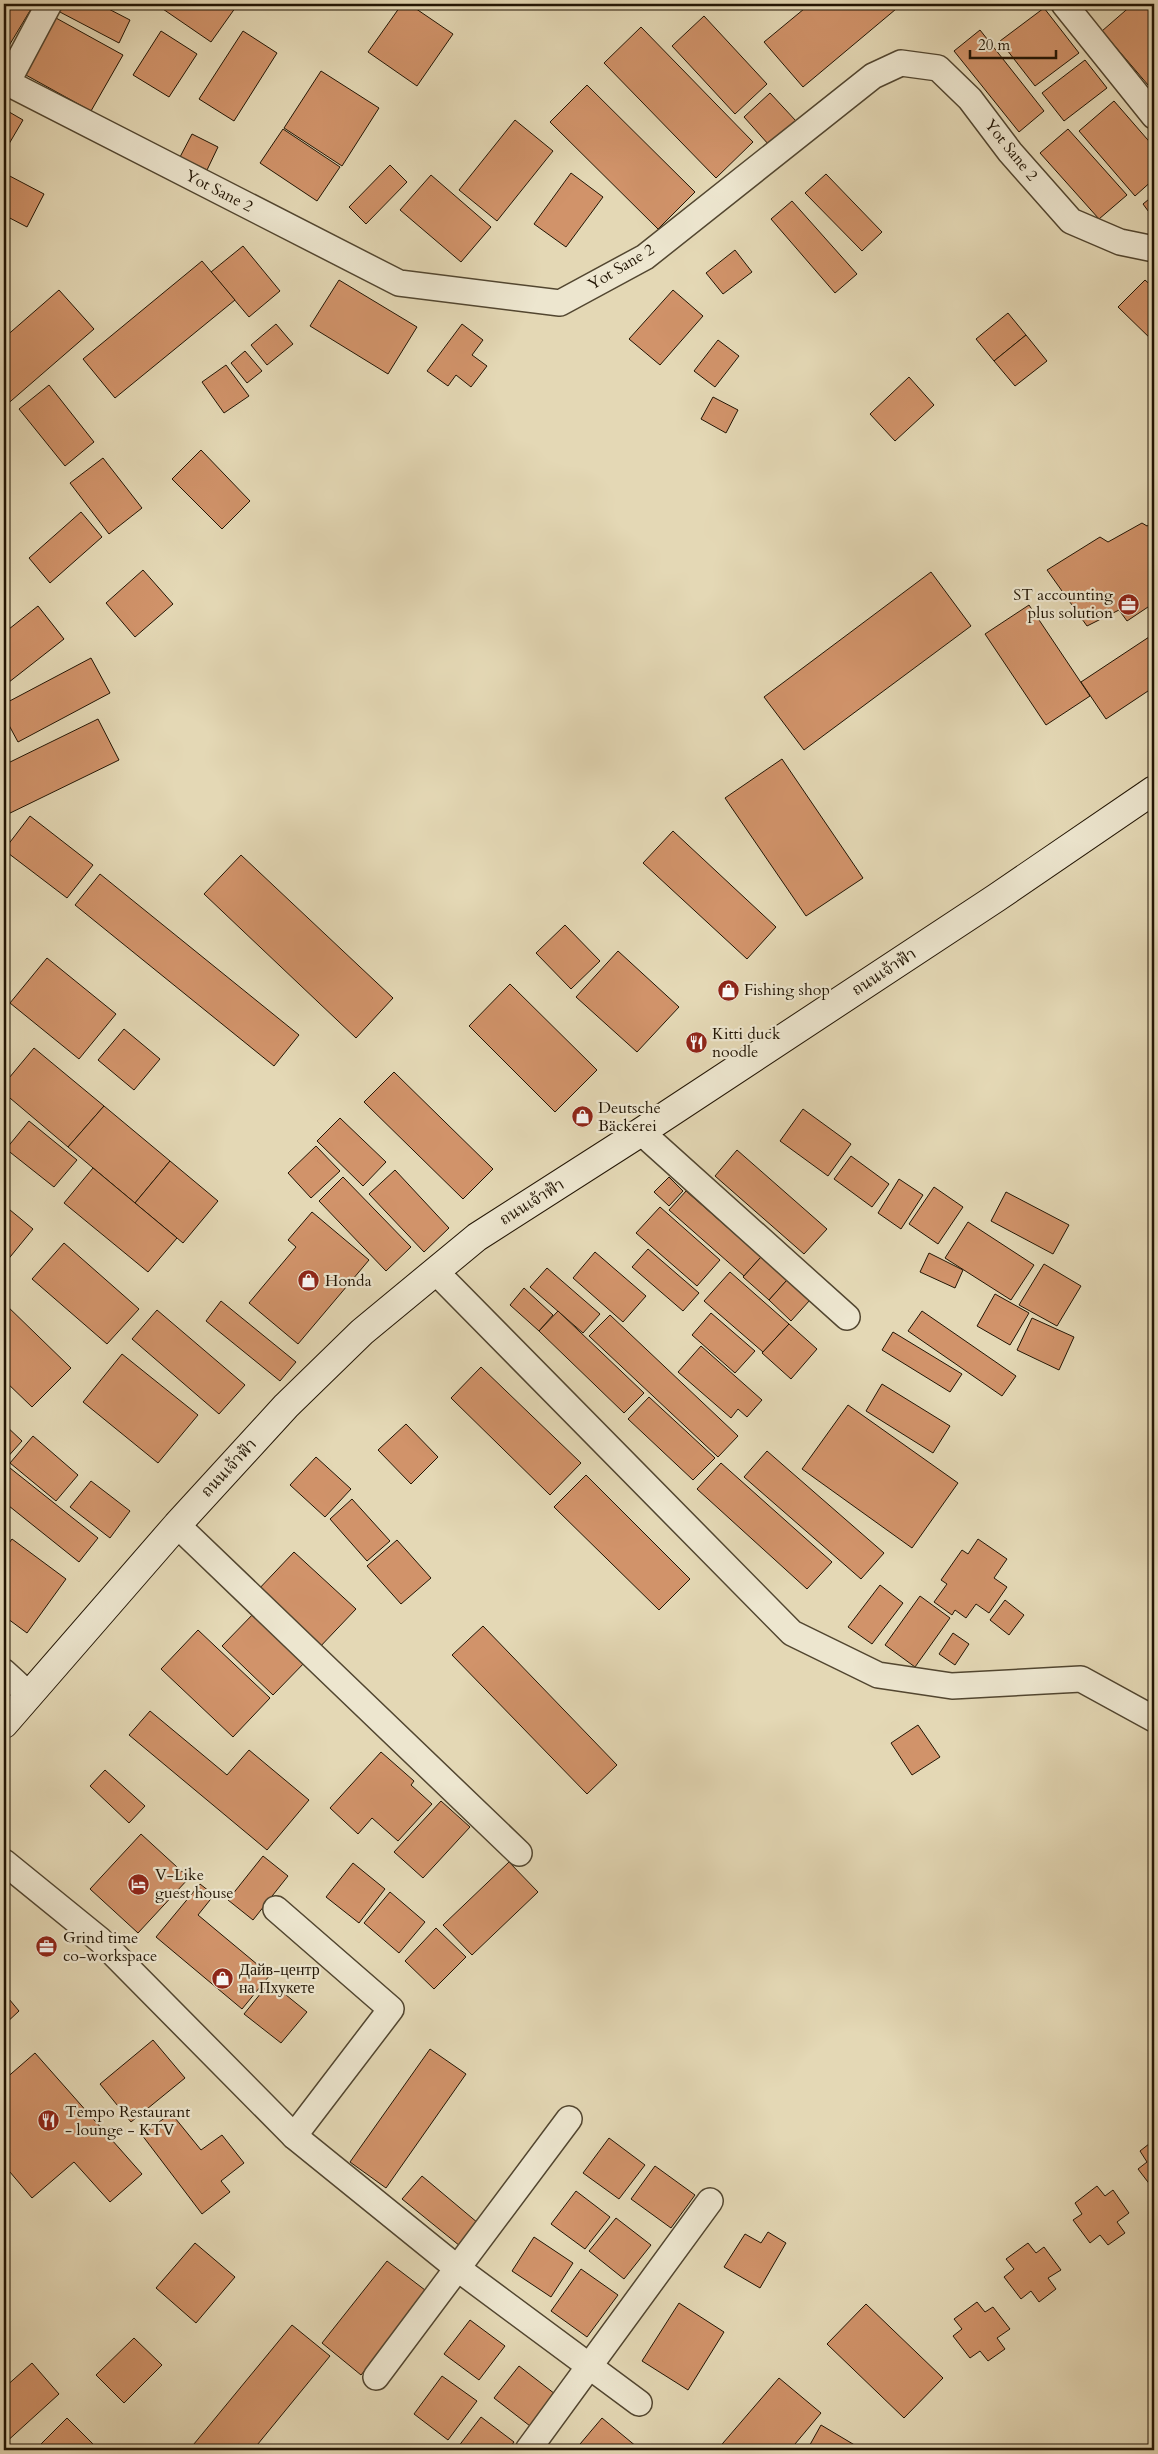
<svg xmlns="http://www.w3.org/2000/svg" width="1158" height="2454" font-family="Cardo,'Noto Serif Thai',serif">
	<rect width="100%" height="100%" fill="#e4d8b5"/>
	<filter id="stains"><feTurbulence type="fractalNoise" baseFrequency=".004" numOctaves="4"/><feColorMatrix values="0 0 0 0 .2 0 0 0 0 .09 0 0 0 0 .02 0 0 0 .5 -.17"/></filter>
	<radialGradient id="worn" r=".72"><stop offset=".6" stop-color="#630" stop-opacity="0"/><stop offset="1" stop-color="#630" stop-opacity=".3"/></radialGradient>
	<!-- building -->
	<g fill="#d1936a" stroke="#221504">
		<polygon points="4,4 34,4 4,54"/>
		<polygon points="62,4 99,4 130,20 119,43 58,11"/>
		<polygon points="163,4 238,4 211,42 160,7"/>
		<polygon points="402,4 409,4 453,34 417,86 368,52"/>
		<polygon points="810,4 902,4 803,87 764,42"/>
		<polygon points="1133,4 1147,4 1154,13 1154,92 1102,31"/>
		<polygon points="1044,8 1079,53 1035,86 1000,41"/>
		<polygon points="704,16 767,84 735,114 672,46"/>
		<polygon points="56,18 123,55 91,111 24,74"/>
		<polygon points="641,27 753,142 716,178 604,63"/>
		<polygon points="980,30 1044,111 1019,132 954,51"/>
		<polygon points="161,31 197,54 169,97 133,75"/>
		<polygon points="243,31 277,53 234,121 199,99"/>
		<polygon points="1085,60 1107,88 1064,121 1042,93"/>
		<polygon points="321,71 379,108 342,166 284,128"/>
		<polygon points="587,85 695,192 658,229 550,122"/>
		<polygon points="770,93 796,121 769,145 744,117"/>
		<polygon points="1114,101 1154,147 1154,179 1135,196 1079,131"/>
		<polygon points="4,109 23,120 6,149 4,148"/>
		<polygon points="515,120 553,151 497,221 459,190"/>
		<polygon points="283,129 340,167 317,201 260,163"/>
		<polygon points="1068,129 1127,195 1099,219 1040,153"/>
		<polygon points="192,134 218,147 207,170 180,157"/>
		<polygon points="390,165 407,182 366,224 349,207"/>
		<polygon points="4,173 44,194 27,227 4,215"/>
		<polygon points="571,173 603,197 566,247 534,224"/>
		<polygon points="826,174 882,232 862,251 805,193"/>
		<polygon points="431,175 491,227 461,262 400,210"/>
		<polygon points="1154,195 1154,219 1143,204"/>
		<polygon points="792,201 857,274 835,293 771,219"/>
		<polygon points="243,246 280,291 249,317 211,272"/>
		<polygon points="735,250 752,272 723,294 706,273"/>
		<polygon points="202,261 235,300 115,398 83,359"/>
		<polygon points="339,280 417,327 388,374 310,326"/>
		<polygon points="1145,280 1154,288 1154,342 1118,307"/>
		<polygon points="59,290 94,329 4,407 4,338"/>
		<polygon points="673,290 703,316 660,365 629,339"/>
		<polygon points="1008,313 1026,335 994,361 976,339"/>
		<polygon points="276,324 293,344 267,365 251,345"/>
		<polygon points="462,324 483,340 472,355 487,366 471,387 456,375 448,386 427,371"/>
		<polygon points="1026,335 1047,361 1015,386 994,361"/>
		<polygon points="718,340 739,356 715,387 694,371"/>
		<polygon points="245,351 262,371 247,383 231,363"/>
		<polygon points="226,365 249,396 224,413 202,382"/>
		<polygon points="909,377 934,405 895,441 870,414"/>
		<polygon points="49,385 94,442 65,466 19,409"/>
		<polygon points="713,397 738,410 726,433 701,419"/>
		<polygon points="201,450 250,501 222,529 172,479"/>
		<polygon points="103,458 142,508 109,534 70,483"/>
		<polygon points="81,512 102,537 50,583 29,558"/>
		<polygon points="1154,522 1154,603 1127,621 1119,610 1087,626 1047,570 1100,537 1108,542 1142,523 1147,526"/>
		<polygon points="143,570 173,604 135,637 106,603"/>
		<polygon points="931,572 971,626 804,750 764,697"/>
		<polygon points="1029,605 1090,696 1046,725 985,634"/>
		<polygon points="38,606 64,639 4,686 4,633"/>
		<polygon points="1149,637 1154,645 1154,687 1106,719 1081,682"/>
		<polygon points="91,658 110,693 18,742 4,716 4,704"/>
		<polygon points="98,719 119,760 4,816 4,765"/>
		<polygon points="782,759 863,878 806,916 725,798"/>
		<polygon points="30,816 93,865 67,898 4,850"/>
		<polygon points="673,831 776,927 747,959 643,863"/>
		<polygon points="241,855 393,998 356,1038 204,894"/>
		<polygon points="100,874 299,1035 274,1066 75,905"/>
		<polygon points="565,925 600,961 571,989 536,953"/>
		<polygon points="618,951 679,1007 637,1052 576,997"/>
		<polygon points="47,958 116,1014 79,1059 10,1003"/>
		<polygon points="510,984 597,1070 555,1112 469,1026"/>
		<polygon points="124,1029 160,1059 134,1090 98,1060"/>
		<polygon points="34,1048 104,1106 68,1147 4,1093 4,1084"/>
		<polygon points="394,1072 493,1169 463,1199 364,1102"/>
		<polygon points="4,1099 9,1104 4,1110"/>
		<polygon points="104,1106 170,1161 135,1203 68,1147"/>
		<polygon points="803,1109 851,1144 828,1176 780,1141"/>
		<polygon points="340,1118 386,1162 363,1186 317,1141"/>
		<polygon points="29,1121 77,1160 54,1187 6,1149"/>
		<polygon points="316,1146 340,1171 311,1198 288,1173"/>
		<polygon points="737,1150 827,1229 804,1254 715,1176"/>
		<polygon points="851,1156 889,1184 872,1207 834,1179"/>
		<polygon points="170,1161 218,1201 183,1243 135,1203"/>
		<polygon points="93,1168 177,1238 148,1272 64,1203"/>
		<polygon points="395,1170 449,1228 424,1252 369,1194"/>
		<polygon points="343,1177 411,1247 386,1271 319,1201"/>
		<polygon points="669,1177 683,1191 669,1206 654,1192"/>
		<polygon points="899,1179 923,1195 901,1229 878,1213"/>
		<polygon points="934,1187 963,1207 938,1244 909,1224"/>
		<polygon points="686,1191 761,1257 744,1276 669,1210"/>
		<polygon points="1006,1192 1069,1225 1053,1254 991,1221"/>
		<polygon points="4,1205 33,1229 6,1262 4,1260"/>
		<polygon points="660,1207 720,1260 697,1286 636,1233"/>
		<polygon points="312,1212 369,1260 298,1344 249,1303 296,1247 288,1240"/>
		<polygon points="968,1222 1034,1265 1011,1300 945,1258"/>
		<polygon points="64,1243 139,1309 107,1344 32,1279"/>
		<polygon points="648,1249 699,1293 683,1311 632,1267"/>
		<polygon points="595,1252 646,1296 623,1322 573,1278"/>
		<polygon points="929,1253 963,1270 955,1288 920,1272"/>
		<polygon points="761,1257 787,1280 769,1300 743,1277"/>
		<polygon points="1044,1264 1081,1286 1057,1326 1019,1305"/>
		<polygon points="547,1268 600,1314 583,1333 530,1287"/>
		<polygon points="730,1272 789,1324 763,1352 704,1301"/>
		<polygon points="787,1280 810,1300 791,1321 769,1300"/>
		<polygon points="524,1288 553,1315 539,1331 510,1305"/>
		<polygon points="995,1294 1029,1313 1010,1345 977,1326"/>
		<polygon points="221,1301 296,1362 280,1381 206,1321"/>
		<polygon points="4,1303 71,1368 32,1407 4,1380"/>
		<polygon points="157,1310 245,1385 219,1414 132,1339"/>
		<polygon points="558,1311 644,1393 624,1413 539,1331"/>
		<polygon points="922,1311 1016,1376 1002,1396 908,1331"/>
		<polygon points="711,1313 755,1351 735,1373 692,1335"/>
		<polygon points="610,1315 738,1436 718,1457 589,1336"/>
		<polygon points="1032,1318 1074,1337 1059,1370 1017,1350"/>
		<polygon points="789,1324 817,1349 791,1379 762,1353"/>
		<polygon points="893,1332 962,1374 950,1392 882,1350"/>
		<polygon points="701,1346 762,1400 747,1417 738,1409 731,1418 678,1372"/>
		<polygon points="122,1354 198,1415 158,1463 83,1402"/>
		<polygon points="481,1367 581,1463 550,1495 451,1398"/>
		<polygon points="882,1384 950,1426 933,1453 866,1411"/>
		<polygon points="649,1397 715,1458 693,1480 628,1419"/>
		<polygon points="848,1405 958,1483 912,1548 802,1469"/>
		<polygon points="4,1424 22,1441 4,1461"/>
		<polygon points="406,1424 438,1457 411,1484 378,1450"/>
		<polygon points="33,1436 78,1475 56,1501 10,1463"/>
		<polygon points="767,1451 884,1553 861,1579 744,1477"/>
		<polygon points="316,1457 351,1489 325,1517 290,1485"/>
		<polygon points="721,1463 832,1562 807,1589 697,1489"/>
		<polygon points="10,1468 98,1538 79,1562 4,1502 4,1476"/>
		<polygon points="586,1475 690,1579 659,1610 554,1507"/>
		<polygon points="91,1481 130,1511 110,1538 70,1507"/>
		<polygon points="352,1499 390,1541 367,1561 330,1519"/>
		<polygon points="12,1539 66,1579 27,1633 4,1616 4,1550"/>
		<polygon points="978,1539 1007,1559 994,1578 1007,1587 989,1613 976,1604 966,1618 955,1610 952,1615 934,1602 947,1584 941,1580 962,1550 968,1554"/>
		<polygon points="397,1540 431,1578 401,1604 367,1566"/>
		<polygon points="294,1552 356,1609 317,1650 256,1592"/>
		<polygon points="880,1585 903,1603 872,1644 848,1627"/>
		<polygon points="920,1596 950,1618 915,1667 885,1645"/>
		<polygon points="1005,1600 1024,1615 1009,1635 990,1620"/>
		<polygon points="257,1610 308,1659 273,1695 222,1646"/>
		<polygon points="483,1626 617,1765 587,1794 452,1655"/>
		<polygon points="198,1630 270,1698 233,1737 161,1669"/>
		<polygon points="953,1633 969,1644 955,1665 939,1654"/>
		<polygon points="150,1711 227,1775 249,1750 309,1800 267,1850 129,1735"/>
		<polygon points="918,1725 940,1757 912,1775 891,1743"/>
		<polygon points="381,1752 414,1781 411,1785 432,1804 398,1841 372,1818 358,1834 330,1808"/>
		<polygon points="105,1770 145,1806 129,1823 90,1786"/>
		<polygon points="441,1801 470,1827 423,1878 394,1852"/>
		<polygon points="141,1834 189,1878 138,1933 90,1889"/>
		<polygon points="263,1856 288,1876 253,1920 228,1900"/>
		<polygon points="509,1862 538,1892 472,1955 443,1925"/>
		<polygon points="353,1863 385,1889 359,1923 326,1897"/>
		<polygon points="200,1884 214,1895 198,1915 270,1975 242,2009 156,1937"/>
		<polygon points="390,1892 425,1922 399,1953 364,1923"/>
		<polygon points="436,1928 466,1957 434,1989 405,1961"/>
		<polygon points="270,1982 307,2012 281,2043 244,2014"/>
		<polygon points="4,1993 19,2011 4,2025"/>
		<polygon points="153,2040 185,2078 131,2122 100,2084"/>
		<polygon points="430,2049 466,2074 386,2188 350,2162"/>
		<polygon points="35,2053 142,2174 110,2202 74,2162 32,2198 4,2165 4,2080"/>
		<polygon points="171,2113 201,2150 222,2135 244,2163 221,2181 230,2192 202,2214 142,2135"/>
		<polygon points="609,2138 645,2165 619,2199 583,2173"/>
		<polygon points="1154,2140 1154,2190 1138,2169 1147,2162 1140,2151"/>
		<polygon points="655,2166 695,2195 671,2228 631,2199"/>
		<polygon points="422,2176 478,2223 460,2246 402,2199"/>
		<polygon points="1097,2186 1105,2196 1113,2190 1129,2213 1117,2222 1125,2233 1108,2245 1100,2235 1090,2243 1073,2220 1082,2214 1075,2203"/>
		<polygon points="576,2191 610,2217 585,2249 551,2224"/>
		<polygon points="616,2218 651,2245 624,2279 589,2251"/>
		<polygon points="768,2232 786,2243 760,2288 724,2267 745,2234 761,2243"/>
		<polygon points="534,2237 573,2263 551,2297 512,2271"/>
		<polygon points="195,2243 235,2277 196,2323 156,2288"/>
		<polygon points="1028,2243 1036,2253 1044,2247 1061,2270 1048,2278 1056,2289 1039,2302 1031,2291 1021,2299 1004,2277 1014,2269 1006,2259"/>
		<polygon points="387,2261 425,2290 409,2311 416,2317 385,2346 361,2375 322,2343"/>
		<polygon points="581,2269 618,2295 587,2337 551,2311"/>
		<polygon points="977,2302 985,2312 993,2307 1010,2329 997,2338 1005,2349 988,2361 980,2351 970,2358 953,2336 962,2329 954,2319"/>
		<polygon points="679,2303 724,2332 688,2390 642,2361"/>
		<polygon points="866,2304 943,2378 904,2418 827,2344"/>
		<polygon points="470,2320 505,2346 479,2380 444,2354"/>
		<polygon points="292,2325 330,2356 253,2450 189,2450"/>
		<polygon points="134,2338 162,2365 124,2403 96,2375"/>
		<polygon points="32,2363 59,2394 4,2444 4,2388"/>
		<polygon points="519,2366 555,2394 530,2426 494,2398"/>
		<polygon points="442,2376 477,2401 448,2440 414,2414"/>
		<polygon points="779,2378 821,2413 790,2450 717,2450"/>
		<polygon points="481,2417 514,2442 508,2450 462,2450 458,2447"/>
		<polygon points="67,2418 99,2450 35,2450"/>
		<polygon points="602,2418 637,2447 634,2450 575,2450"/>
		<polygon points="821,2425 863,2450 807,2450"/>
	</g>
	<g fill="none" stroke-linecap="round" stroke-linejoin="round">
		<defs>
			<g id="minor">
				<polyline points="1064,4 1154,116"/>
				<polyline points="4,81 399,283 560,303 645,257 873,76 901,63 938,68 970,99 1010,152 1071,221 1120,242 1154,249"/>
				<polyline points="7,83 49,4"/>
				<polyline points="641,1132 847,1317"/>
				<polyline points="435,1271 792,1633 878,1675 952,1686 1081,1679 1154,1719"/>
				<polyline points="177,1525 519,1853"/>
				<polyline points="4,1672 28,1694"/>
				<polyline points="4,1862 100,1940 294,2136 457,2268 639,2403"/>
				<polyline points="276,1909 391,2009 294,2136"/>
				<polyline points="376,2377 569,2119"/>
				<polyline points="528,2450 710,2201"/>
			</g>
			<polyline id="secondary" points="4,1724 177,1525 286,1406 362,1332 477,1237 641,1132 996,898 1154,790"/>
		</defs>
		<!-- minor casing -->
		<use href="#minor" stroke="#524630" stroke-width="28"/>
		<!-- secondary casing -->
		<use href="#secondary" stroke="#221504" stroke-width="30"/>
		<!-- minor -->
		<use href="#minor" stroke="#ede6cf" stroke-width="25"/>
		<!-- secondary -->
		<use href="#secondary" stroke="#ede6cf" stroke-width="28"/>
	</g>
	<!-- icons -->
	<defs>
		<symbol id="office-disc" viewBox="-11 -11 22 22"><circle r="9.5" fill="#8f2418" stroke="#ede6cf"/><path d="M-6-3h4V-5.5h4V-3h4V5H-6ZM-1-4.5V-3h2v-1.5ZM-6 0V1H6V0Z" fill="#fff"/></symbol>
		<symbol id="shop-disc" viewBox="-11 -11 22 22"><circle r="9.5" fill="#8f2418" stroke="#ede6cf"/><path d="M-5-2.5h2.3a2.7 3.5 0 0 1 5.4 0H5L5.5 6h-11ZM-1.5-2.5h3a1.5 2.3 0 0 0-3 0Z" fill="#fff"/></symbol>
		<symbol id="restaurant-disc" viewBox="-11 -11 22 22"><circle r="9.5" fill="#8f2418" stroke="#ede6cf"/><path d="M-5-6h1v4h1v-4h1v4h1v-4h1v5L-1.5 .5V6h-2V.5L-5-1ZM5-6V6H3V1.5H1.5Q1.5-4 5-6Z" fill="#fff"/></symbol>
		<symbol id="hotel-disc" viewBox="-11 -11 22 22"><circle r="9.5" fill="#8f2418" stroke="#ede6cf"/><path d="M-6-4.5h1.5V1H6V5H4.5V3h-9V5H-6ZM-4 0a1.8 1.8 0 1 1 3.6 0ZM.5 0V-2.5h3Q6-2.5 6 0Z" fill="#fff"/></symbol>
	</defs>
	<g fill-rule="evenodd">
		<use href="#office-disc" x="1116" y="592" width="25" height="25"/>
		<use href="#shop-disc" x="716" y="978" width="25" height="25"/>
		<use href="#restaurant-disc" x="684" y="1030" width="25" height="25"/>
		<use href="#shop-disc" x="570" y="1104" width="25" height="25"/>
		<use href="#shop-disc" x="296" y="1268" width="25" height="25"/>
		<use href="#hotel-disc" x="126" y="1872" width="25" height="25"/>
		<use href="#office-disc" x="34" y="1934" width="25" height="25"/>
		<use href="#shop-disc" x="210" y="1966" width="25" height="25"/>
		<use href="#restaurant-disc" x="36" y="2108" width="25" height="25"/>
	</g>
	<g text-anchor="middle" dominant-baseline="central" stroke-width="4.5" stroke-linejoin="round" paint-order="stroke">
		<!-- street labels -->
		<g font-size="16" fill="#221504" stroke="#ede6cf">
			<text transform="translate(1011 150) rotate(51)">Yot Sane 2</text>
			<text transform="translate(219 191) rotate(27)">Yot Sane 2</text>
			<text transform="translate(621 267) rotate(-31)">Yot Sane 2</text>
			<text transform="translate(884 972) rotate(-33)">ถนนเจ้าฟ้า</text>
			<text transform="translate(532 1202) rotate(-32)">ถนนเจ้าฟ้า</text>
			<text transform="translate(229 1468) rotate(-47)">ถนนเจ้าฟ้า</text>
		</g>
		<!-- poi labels -->
		<g font-size="16" fill="#221504" stroke="#ede6cf" text-anchor="start">
			<text x="1113" y="595" text-anchor="end">ST accounting<tspan x="1113" dy="18">plus solution</tspan></text>
			<text x="744" y="990">Fishing shop</text>
			<text x="712" y="1034">Kitti duck<tspan x="712" dy="18">noodle</tspan></text>
			<text x="598" y="1108">Deutsche<tspan x="598" dy="18">Bäckerei</tspan></text>
			<text x="325" y="1281">Honda</text>
			<text x="155" y="1875">V-Like<tspan x="155" dy="18">guest house</tspan></text>
			<text x="63" y="1938">Grind time<tspan x="63" dy="18">co-workspace</tspan></text>
			<text x="239" y="1970">Дайв-центр<tspan x="239" dy="18">на Пхукете</tspan></text>
			<text x="65" y="2112">Tempo Restaurant<tspan x="65" dy="18">- lounge - KTV</tspan></text>
		</g>
	</g>
	<!-- margin -->
	<rect width="1158" height="2454" fill="none" stroke="#e4d8b5" stroke-width="20"/>
	<rect x="5" y="5" width="1148" height="2444" fill="none" stroke="#221504" stroke-width="2.5"/>
	<rect x="10" y="10" width="1138" height="2434" fill="none" stroke="#221504"/>
	<!-- scale -->
	<path d="M970 50v8h86v-8" fill="none" stroke="#221504" stroke-width="2.5"/>
	<text x="978" y="50" font-size="15" fill="#221504" stroke="#ede6cf" stroke-width="4" paint-order="stroke">20 m</text>
	<rect width="100%" height="100%" filter="url(#stains)"/>
	<rect width="100%" height="100%" fill="url(#worn)"/>
</svg>
